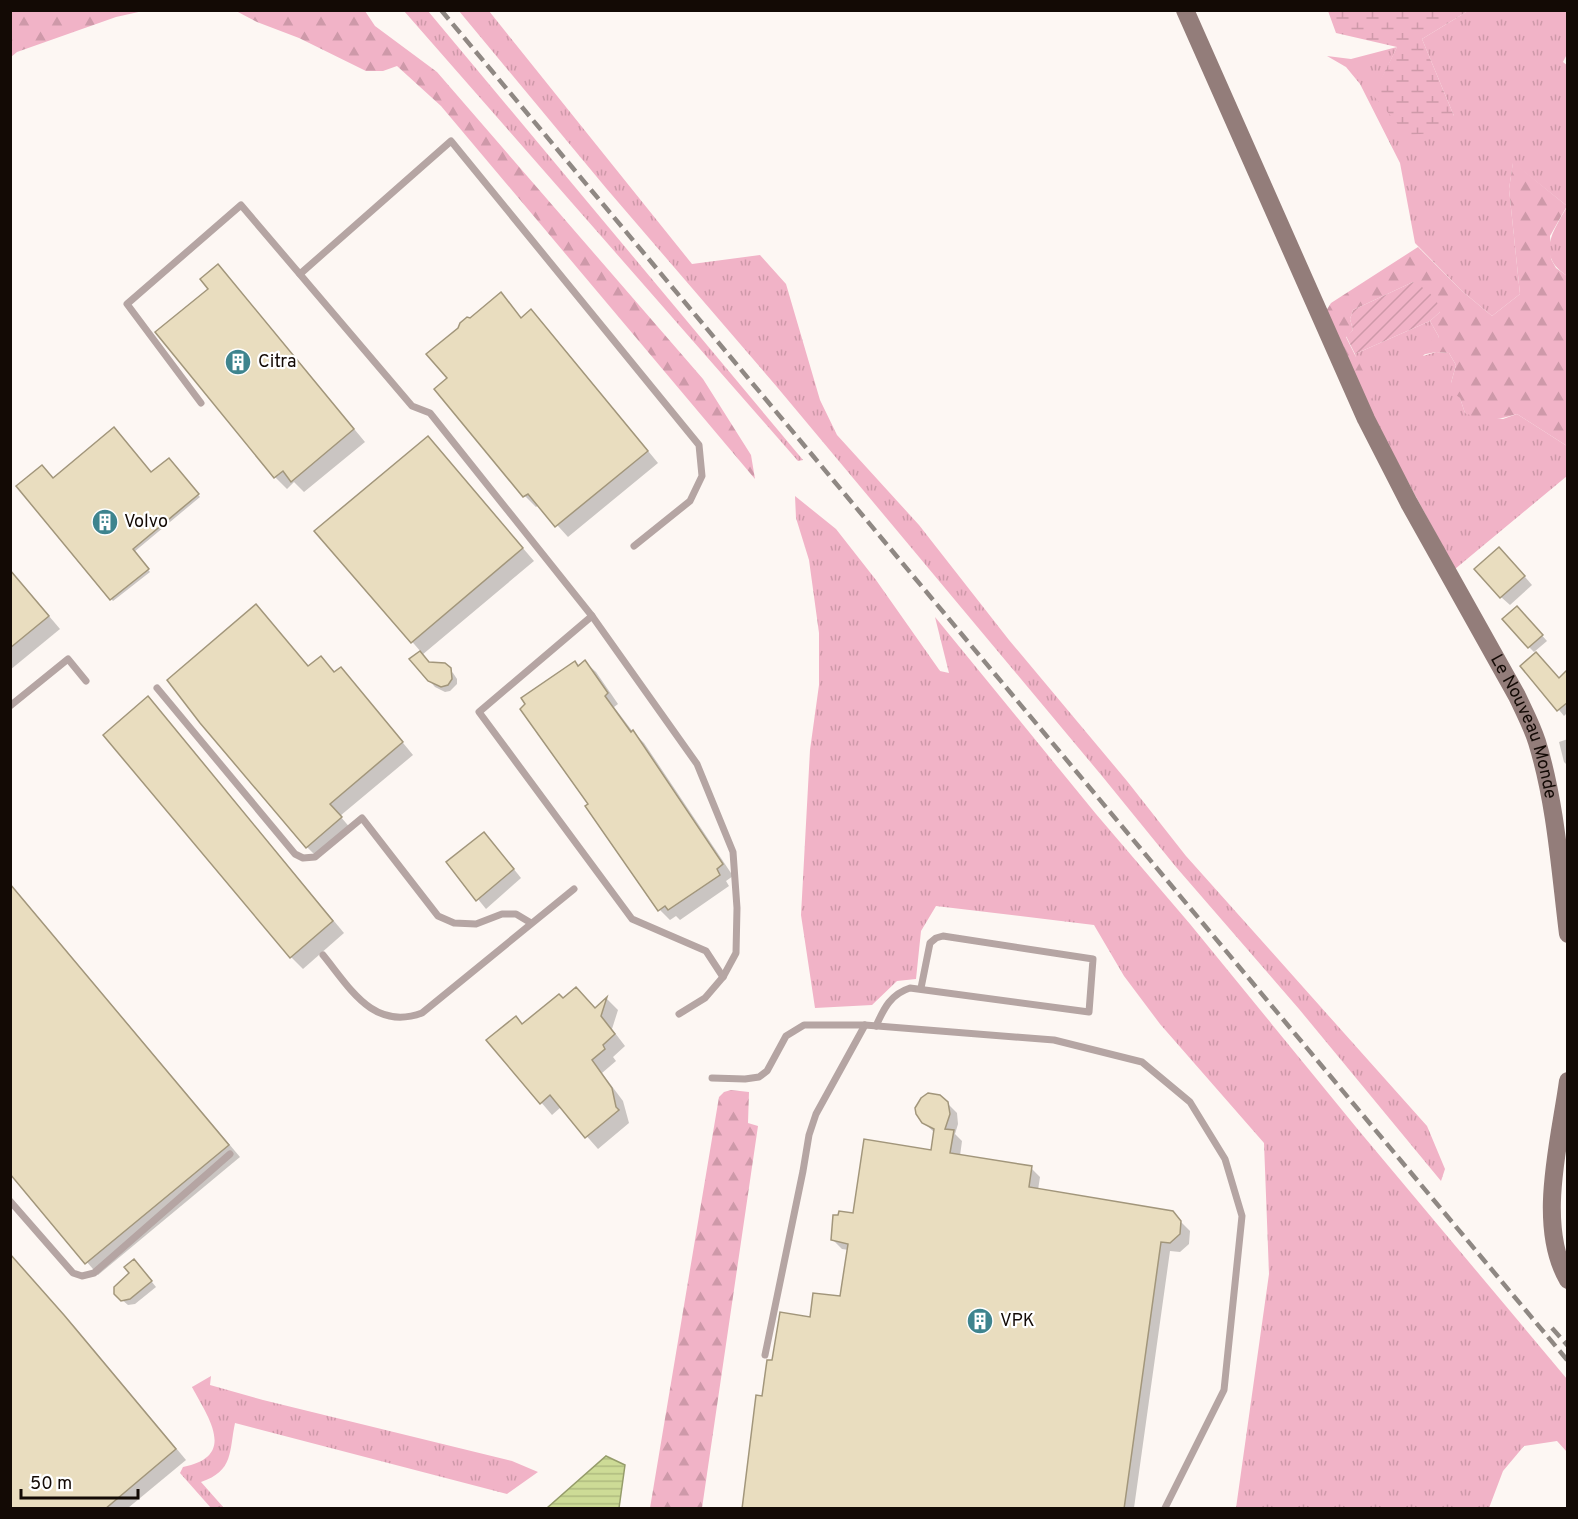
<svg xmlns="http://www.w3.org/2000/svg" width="1578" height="1519" font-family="Overpass,sans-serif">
	<defs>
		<pattern id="grass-tufts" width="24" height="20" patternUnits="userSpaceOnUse" patternTransform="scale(1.5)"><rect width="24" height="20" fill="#f1b3c7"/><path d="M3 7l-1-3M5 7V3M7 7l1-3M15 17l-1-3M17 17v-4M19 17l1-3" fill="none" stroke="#ce99a9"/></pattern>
		<pattern id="forest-firs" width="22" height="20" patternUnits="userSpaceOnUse" patternTransform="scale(1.5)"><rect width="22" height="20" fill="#f1b3c7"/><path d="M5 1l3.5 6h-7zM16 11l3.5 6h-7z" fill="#ce99a9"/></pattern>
		<pattern id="wetland-marsh" width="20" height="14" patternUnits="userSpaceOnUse" patternTransform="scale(1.5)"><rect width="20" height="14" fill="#f1b3c7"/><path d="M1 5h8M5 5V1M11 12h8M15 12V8" fill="none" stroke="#ce99a9"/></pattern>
		<pattern id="garden-furrows" width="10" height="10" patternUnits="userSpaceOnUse" patternTransform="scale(1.5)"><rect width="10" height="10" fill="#f1b3c7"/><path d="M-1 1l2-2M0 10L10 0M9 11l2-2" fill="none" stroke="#ce99a9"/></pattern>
		<pattern id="water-rules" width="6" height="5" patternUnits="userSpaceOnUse" patternTransform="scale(1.5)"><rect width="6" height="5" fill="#cddb96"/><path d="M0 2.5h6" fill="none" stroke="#afbb80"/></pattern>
	</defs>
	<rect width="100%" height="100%" fill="#fdf7f3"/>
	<!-- grass -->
	<g fill="url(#grass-tufts)">
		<polygon points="404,11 428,11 803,460 798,461 763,421"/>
		<polygon points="459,11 489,11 692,264 760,255 786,284 820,400 837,435 919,525 1009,640 1127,781 1186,856 1427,1126 1445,1169 1441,1181 1299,1009 1176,867 1102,776 777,387 606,188"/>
		<polygon points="1468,11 1567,11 1567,54 1563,62 1568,66 1567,206 1513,163 1509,189 1520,294 1492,316 1462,291 1415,243 1400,163 1360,84 1346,67 1327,56 1351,59 1397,47 1374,95 1454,116 1422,39"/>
		<path d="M1567 207V276C1536 255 1552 233 1567 207Z"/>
		<polygon points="1430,321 1439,337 1423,356 1436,352 1449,353 1456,365 1451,383 1460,398 1465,413 1503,419 1517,414 1567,446 1567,476 1455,569 1402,471 1367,403 1355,354"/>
		<polygon points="795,496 836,529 876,580 940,671 949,673 935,617 1096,814 1190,924 1360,1132 1567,1379 1567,1452 1557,1441 1524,1446 1503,1471 1489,1508 1236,1508 1269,1274 1264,1143 1160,1024 1124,976 1094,925 936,906 921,931 916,979 897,981 872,1005 815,1008 801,915 810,750 819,685 819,633 809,560 796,518"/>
		<path d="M211 1376 210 1385 263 1400 512 1461 538 1472 507 1494 235 1423C229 1451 234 1471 201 1482L224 1508H211L180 1473 183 1467C237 1456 209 1419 192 1387Z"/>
	</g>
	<!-- forest -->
	<g fill="url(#forest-firs)">
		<polygon points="11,10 143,10 143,11 116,17 17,52 11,57"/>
		<polygon points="236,11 365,11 375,26 437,72 703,379 751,455 755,479 441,106 397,66 383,71 366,71 299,38 257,22"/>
		<path d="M1513 162 1567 206 1550 236 1551 259 1556 268 1567 276V446L1517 414C1499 420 1483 422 1465 413L1460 398 1447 388 1451 383 1456 365 1449 353 1436 352 1421 355 1420 349 1424 345 1439 337 1430 321 1440 312 1413 282 1353 310 1350 319 1353 330 1346 337 1375 395 1367 403 1326 311 1331 303 1418 247 1462 291 1492 316 1520 294 1509 189Z"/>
		<polygon points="731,1090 749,1092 748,1123 758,1126 702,1508 650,1508 719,1097 724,1092"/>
	</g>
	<!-- wetland -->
	<polygon fill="url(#wetland-marsh)" points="1328,11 1468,11 1422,39 1454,116 1434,133 1407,135 1373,95 1397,47 1336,33"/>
	<!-- garden -->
	<path fill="url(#garden-furrows)" d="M1413 282C1425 288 1439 298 1440 312L1430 321 1355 354 1346 336 1353 330 1350 319 1353 310Z"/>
	<!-- water -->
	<polygon fill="url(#water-rules)" stroke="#959c6a" stroke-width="1.5" points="606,1456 625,1465 619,1508 547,1508"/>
	<!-- shadow -->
	<g fill="#0003">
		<polygon points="229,278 365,442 304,492 294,482 287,489 275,477 157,333"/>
		<polygon points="500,294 522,319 542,322 658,463 568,537 539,505 536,507 525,496 449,378 471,319"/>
		<polygon points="428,438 534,561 422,655 430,664 447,667 453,673 457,679 457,684 450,691 445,692 435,687 411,660 421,652 317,531"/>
		<polygon points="169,460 200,497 134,552 150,572 113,601 18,487 53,480 151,474"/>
		<polygon points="1508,557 1532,585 1510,605 1501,597"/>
		<polygon points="10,570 60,629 10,670"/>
		<polygon points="256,606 309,667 321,658 336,673 352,681 413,755 340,816 352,830 318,858 307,847"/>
		<polygon points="1522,613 1547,641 1534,652 1559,680 1568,675 1568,712 1564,716 1523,666 1536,654 1529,647"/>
		<polygon points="585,662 596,672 618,704 614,707 633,732 644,743 733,876 726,881 729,886 680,920 676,916 670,920 660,910 590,804 579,667"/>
		<polygon points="148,698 344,933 303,969 291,957"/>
		<polygon points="1568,739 1568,766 1564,762 1559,742"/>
		<polygon points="492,842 521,878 486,909 448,862"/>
		<polygon points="10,884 240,1157 98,1275 10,1171"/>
		<polygon points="607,999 618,1010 612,1029 625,1046 613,1057 616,1061 602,1073 623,1101 629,1123 598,1149 561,1107 552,1115 488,1040 523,1025 563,1000 596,1010"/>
		<polygon points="940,1096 957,1113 958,1124 955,1134 962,1141 960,1156 1031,1168 1040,1177 1038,1190 1172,1213 1190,1231 1189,1244 1180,1252 1170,1251 1134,1508 744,1508 763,1398 773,1361 811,1318 841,1298 849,1250 842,1249 833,1240 854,1215 932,1152 935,1133 923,1122"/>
		<polygon points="10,1255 75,1327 186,1460 128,1508 10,1508"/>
		<polygon points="139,1266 156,1287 135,1304 128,1305 121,1299"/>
	</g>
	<!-- building -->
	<g fill="#e9ddbf" stroke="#a2967b" stroke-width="1.5">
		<polygon points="218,264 354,429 291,482 283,471 274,478 155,332 208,289 200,279"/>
		<polygon points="501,292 521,318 531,309 648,451 555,527 528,494 523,497 434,389 447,378 426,354 458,328 460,323 467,317 470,318"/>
		<polygon points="114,427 151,472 169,458 199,494 133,549 149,569 110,600 16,486 42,465 53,478"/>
		<polygon points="428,436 523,548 411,643 314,531"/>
		<polygon points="1499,547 1525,576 1500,598 1474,569"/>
		<polygon points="10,570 49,616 10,648"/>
		<polygon points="256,604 308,666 321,656 334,672 341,667 403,742 330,804 342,817 306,848 200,723 167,680"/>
		<polygon points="1517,606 1543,635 1528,648 1502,619"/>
		<polygon points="420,651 429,662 445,663 451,668 452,679 448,685 441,687 428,681 409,659"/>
		<polygon points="1536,652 1559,678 1568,669 1568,702 1557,711 1520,666"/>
		<polygon points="585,660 608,693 605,696 631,732 633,730 723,864 717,869 720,875 668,910 665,906 658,911 585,806 588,804 520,709 525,704 521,698 575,661 578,666"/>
		<polygon points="148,696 333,921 290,958 103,735"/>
		<polygon points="484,832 514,869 476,901 446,862"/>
		<polygon points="10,884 229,1145 85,1264 10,1174"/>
		<polygon points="576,987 595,1008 607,997 601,1016 615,1034 603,1045 605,1049 592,1060 612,1088 616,1107 619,1110 585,1138 550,1095 540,1104 486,1040 516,1016 522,1024 559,994 563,998"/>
		<polygon points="928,1093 940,1095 948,1102 950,1114 945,1129 954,1130 950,1153 1032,1166 1029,1187 1173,1211 1181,1221 1180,1234 1170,1243 1161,1242 1124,1509 742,1509 756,1395 762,1396 767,1360 772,1360 780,1312 810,1317 813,1293 840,1296 848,1244 831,1240 833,1215 838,1215 839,1211 853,1213 864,1139 931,1150 934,1129 922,1123 916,1114 915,1108 921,1098"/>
		<polygon points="10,1254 64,1315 176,1449 105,1509 10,1509"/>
		<polygon points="134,1259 152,1281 130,1299 121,1301 114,1294 114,1287 129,1273 124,1267"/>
	</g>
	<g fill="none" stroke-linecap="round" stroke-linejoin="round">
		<!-- lane -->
		<g stroke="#b5a5a3" stroke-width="7">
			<polyline points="300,274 451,141 699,445 702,476 690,501 634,546"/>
			<polyline points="201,403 127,304 241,205 412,406 430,413 592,616 697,764 733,852 737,908 736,953 723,977 705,998 679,1014"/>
			<polyline points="592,616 479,712 632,919 706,951 723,977"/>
			<polyline points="157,688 295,854 303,858 315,857 362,818 438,916 454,923 476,924 502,914 516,914 531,923"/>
			<polyline points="10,706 68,659 86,681"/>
			<path d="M323 955C350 988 373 1031 422 1013L574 889"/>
			<path d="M876 1026C884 1008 891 994 910 988L1089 1012 1093 959 943 936 936 938 930 943 921 988"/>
			<polyline points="712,1078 745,1079 759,1077 767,1071 786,1036 804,1025 865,1025 1054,1040 1142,1062 1190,1102 1225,1159 1242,1216 1224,1390 1165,1508"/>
			<polyline points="10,1201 73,1273 82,1276 94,1273 230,1154"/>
			<polyline points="765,1355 803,1171 809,1135 816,1114 865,1025"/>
		</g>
		<!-- secondary -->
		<g stroke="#937d7a" stroke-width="18">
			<path id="s1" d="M1185 10 1366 419 1409 503 1517 696C1524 711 1532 726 1537 742 1556 804 1560 870 1568 934"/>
			<path d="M1568 1081C1560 1141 1536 1225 1568 1280"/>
		</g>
		<!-- rail -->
		<g stroke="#8f8883" stroke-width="4.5" stroke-dasharray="12 6" stroke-linecap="butt">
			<polyline points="441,10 1568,1361"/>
			<polyline points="1552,1328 1568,1346"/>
		</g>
	</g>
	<!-- icons -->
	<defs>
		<symbol id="building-disc" viewBox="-11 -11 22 22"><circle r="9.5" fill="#3e848e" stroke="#fff"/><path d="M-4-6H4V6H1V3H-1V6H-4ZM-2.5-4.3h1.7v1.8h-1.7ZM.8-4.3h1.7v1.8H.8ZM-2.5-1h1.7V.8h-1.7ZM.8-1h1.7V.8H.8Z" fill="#fff"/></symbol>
	</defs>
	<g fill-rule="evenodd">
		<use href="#building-disc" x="223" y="347" width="30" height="30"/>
		<use href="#building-disc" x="90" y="507" width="30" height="30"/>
		<use href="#building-disc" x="965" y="1306" width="30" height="30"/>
	</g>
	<g text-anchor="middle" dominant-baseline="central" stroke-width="4.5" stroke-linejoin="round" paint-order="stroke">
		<!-- poi labels -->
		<g font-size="18" fill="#130a05" stroke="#fff" text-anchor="start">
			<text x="258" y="362">Citra</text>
			<text x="124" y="522">Volvo</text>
			<text x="1000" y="1321">VPK</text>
		</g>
		<!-- street labels -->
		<g font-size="18" fill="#130a05" stroke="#fff">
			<text stroke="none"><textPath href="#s1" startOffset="794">Le Nouveau Monde</textPath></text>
		</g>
	</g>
	<!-- border -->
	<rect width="1578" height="1519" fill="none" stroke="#130a05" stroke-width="24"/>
	<!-- scale -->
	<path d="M21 1489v9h117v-9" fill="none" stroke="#130a05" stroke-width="3"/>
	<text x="30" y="1489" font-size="18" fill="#130a05" stroke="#ffffff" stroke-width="4.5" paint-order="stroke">50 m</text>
</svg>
